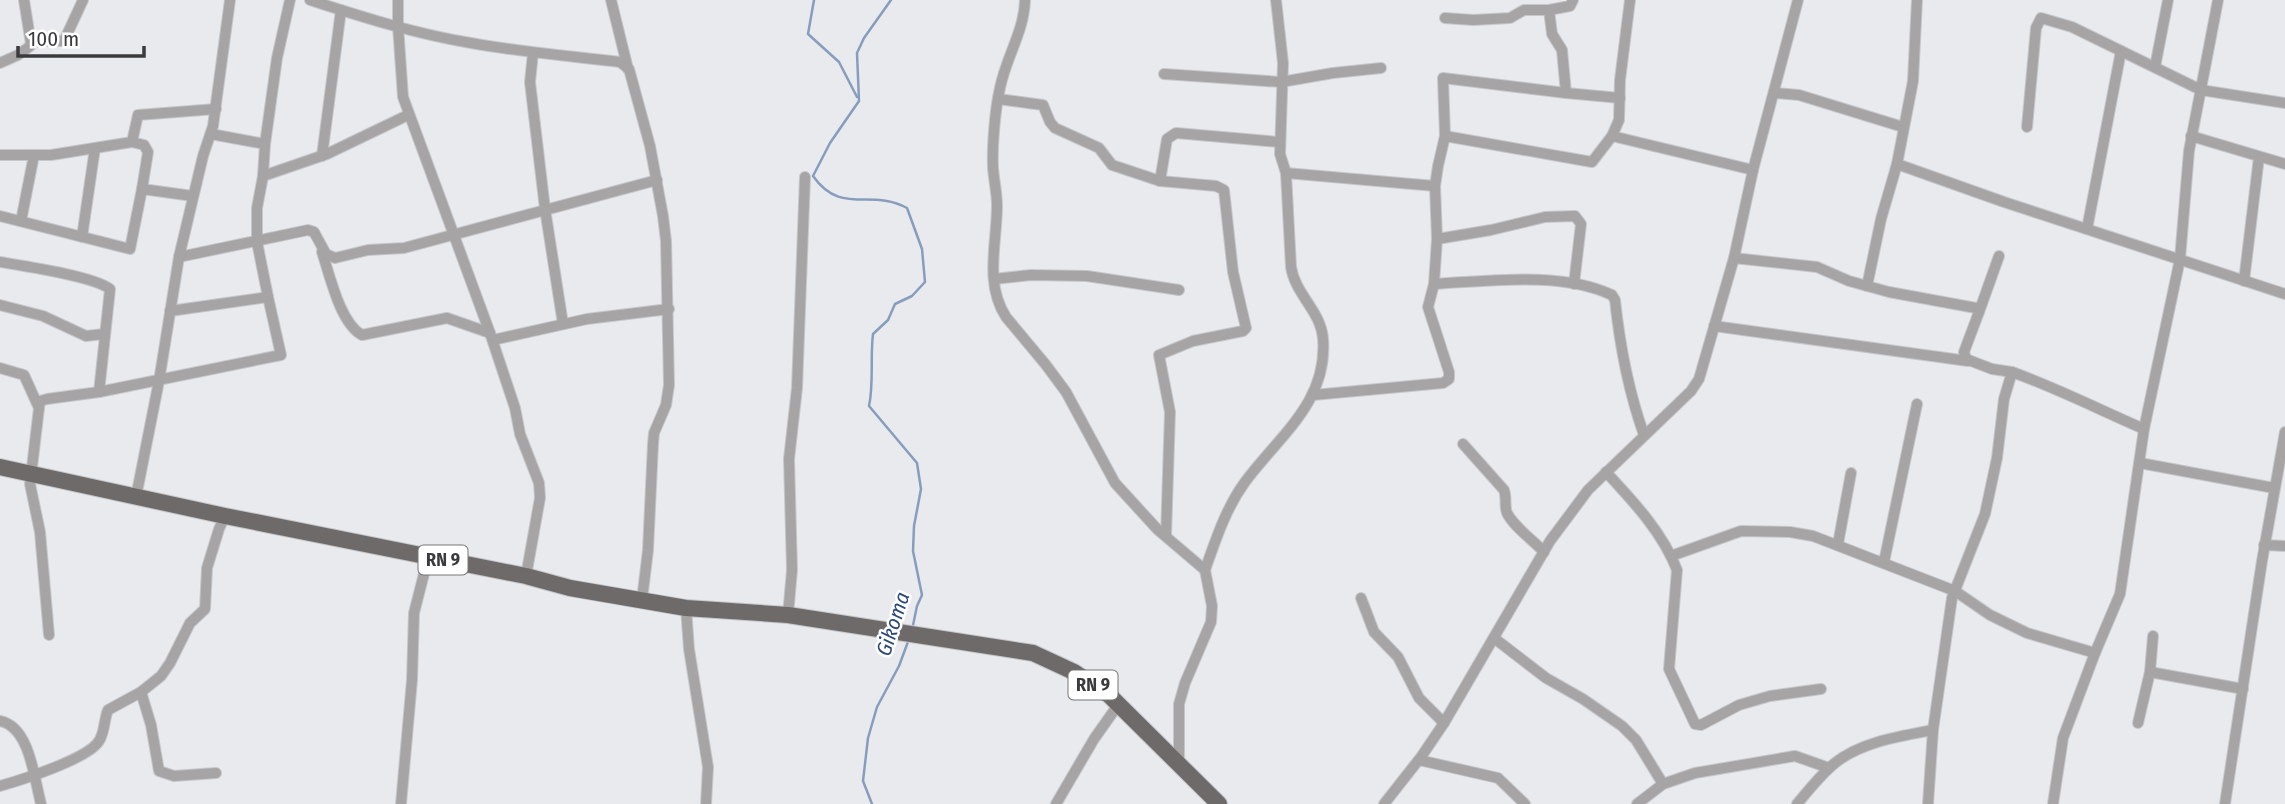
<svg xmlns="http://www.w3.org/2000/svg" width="2285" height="804" font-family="'Fira Sans Condensed',sans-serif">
	<rect width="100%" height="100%" fill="#e9eaee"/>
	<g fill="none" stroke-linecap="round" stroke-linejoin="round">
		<!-- stream -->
		<g stroke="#879dbd" stroke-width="2.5">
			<polyline points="814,0 808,34 839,62 857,97"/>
			<path d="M891 0 864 38 857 53 859 101 830 143 813 176C841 216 871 188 907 208L922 249 925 282 912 296 895 304 888 320 873 334C870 358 874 383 869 406L917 463 921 489 914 526 913 551 922 595 917 606 912 630"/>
			<polyline points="872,804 863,781 868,738 877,707 899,666 909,639"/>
		</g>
		<defs>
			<g id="street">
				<polyline points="24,0 31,44"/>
				<path d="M310 0C362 17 416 34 471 43 520 52 570 56 620 62L629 69 650 146 663 216 666 241 669 385 666 405 654 433 653 444 648 550 642 600"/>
				<polyline points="398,0 398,26 403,97 490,333 515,408 520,434 539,483 540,498 526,576"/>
				<polyline points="611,0 628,69"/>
				<path d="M1025 0C1024 32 1006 57 1000 88 995 109 992 147 993 168 994 181 997 193 997 206 997 243 984 283 1006 317L1046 365 1066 392 1115 483 1158 530 1205 570 1212 606 1211 622 1185 683 1179 704V764"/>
				<polyline points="1573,0 1570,6 1549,10 1552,34 1562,50 1566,93 1620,98"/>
				<polyline points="1630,0 1620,80 1619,120 1612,136 1753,170"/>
				<polyline points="1445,18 1473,20 1510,18 1524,10 1549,10"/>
				<polyline points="533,53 530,82 545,209 563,324"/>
				<polyline points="0,63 18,55 37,41 64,41 83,0"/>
				<polyline points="2155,67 2168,0"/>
				<polyline points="1164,74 1281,82 1333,73 1381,68"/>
				<polyline points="1774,93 1799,95 1903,127"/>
				<polyline points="998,99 1043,105 1050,122 1055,128 1099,148 1112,165 1160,181"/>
				<polyline points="2027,127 2036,28 2041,18 2072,27 2201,90 2285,103"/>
				<polyline points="211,134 265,144 263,176 327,154 408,115"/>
				<polyline points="1445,136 1443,78 1566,93"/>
				<polyline points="2191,136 2285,164"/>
				<polyline points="132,142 144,145 148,152 142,189"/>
				<polyline points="265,144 277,58 290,0"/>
				<polyline points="0,155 51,155 132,142 138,115 216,109"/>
				<polyline points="322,156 341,10"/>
				<polyline points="1897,164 2004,202 2285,294"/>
				<polyline points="1286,173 1435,186 1438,166 1445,136 1592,162 1612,136"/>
				<polyline points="1435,186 1437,239"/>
				<polyline points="0,216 130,249 142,189 193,196"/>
				<polyline points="21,221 34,155"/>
				<polyline points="2087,229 2121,51"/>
				<polyline points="82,237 95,148"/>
				<path d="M322 252C330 276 340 323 362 335L447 318 490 333"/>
				<polyline points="179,257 308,230 314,232 326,254 335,258 368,250 404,248 657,180"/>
				<polyline points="1734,258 1817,267 1849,281 1889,292 1976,308 1979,312 1964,352 1966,359 1992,369 2012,372 2004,399 1997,458 1985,514 1952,598 1933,730 1928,804"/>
				<path d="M0 262C24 266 93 276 110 289L99 392 281 355 268 297"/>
				<polyline points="994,279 1031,275 1087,276 1179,290"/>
				<polyline points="2244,281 2259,157"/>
				<path d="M1434 284C1488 281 1562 271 1612 295L1615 300C1620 347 1628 390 1644 435"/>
				<polyline points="1867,286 1881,219 1897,164 1913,81 1917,0"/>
				<polyline points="0,305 43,316 86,336 104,334"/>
				<polyline points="170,311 268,297 257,242 257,208 263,176"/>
				<polyline points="1979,312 1999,256"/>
				<polyline points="1714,326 1968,361"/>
				<polyline points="493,340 587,319 669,309"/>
				<polyline points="0,368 24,375 39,408"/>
				<path d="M2012 372C2057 388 2100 410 2144 429"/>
				<polyline points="1313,395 1443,383 1449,379 1449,372 1428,307 1434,284 1437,239 1491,230 1545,217 1575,216 1581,224 1574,284"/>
				<path d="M1463 444 1504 490C1507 498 1504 506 1507 513 1514 527 1533 540 1544 552"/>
				<polyline points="2140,463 2274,488"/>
				<path d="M1606 472C1633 501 1663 533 1677 570L1669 669 1695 724 1701 725 1739 705 1770 696 1821 689"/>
				<polyline points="136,497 159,381 179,257 203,156 213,126 230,0"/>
				<polyline points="1166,536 1170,412 1159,355 1193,341 1243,331 1246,328 1233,272 1224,190 1216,186 1160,181 1167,139 1176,133 1279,142"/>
				<polyline points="1838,544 1851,473"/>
				<polyline points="2264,545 2285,546"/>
				<polyline points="1671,556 1741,531 1790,532 1813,536 1955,591 1990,615 2027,633 2095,653 2063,738 2053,804"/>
				<polyline points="1884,562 1917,404"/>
				<path d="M1205 570C1216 539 1226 508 1245 482 1279 436 1328 402 1323 339 1321 311 1295 294 1291 267L1286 173 1280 154 1283 63 1276 0"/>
				<polyline points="1361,598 1374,632 1398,657 1419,698 1444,723"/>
				<polyline points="686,608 689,649 708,767 706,804"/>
				<polyline points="788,615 792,570 789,459 797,388 805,177"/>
				<polyline points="49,635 40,532 30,484 39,408 40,401 47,399 99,392"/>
				<polyline points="1494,638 1546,678 1583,699 1622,726 1636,740 1663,784"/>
				<polyline points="2095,653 2120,594 2144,429 2180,259 2189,151 2218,0"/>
				<polyline points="2150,672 2243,689"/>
				<polyline points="141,692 151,725 159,771 174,776 216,773"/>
				<path d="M0 721C30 727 34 778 41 804"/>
				<polyline points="2138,723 2150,672 2153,636"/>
				<polyline points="1419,760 1498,778 1525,804"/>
				<path d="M0 786C21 780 88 759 99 741 105 732 104 719 108 710L141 692 161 676 170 663 190 623 205 609 207 568 219 529 225 516"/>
				<polyline points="401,804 412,680 414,613 428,558"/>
				<polyline points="1056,804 1094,739 1118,705"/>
				<polyline points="1384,804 1421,757 1444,723 1550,541 1588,490 1691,391 1699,379 1734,258 1753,170 1798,0"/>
				<polyline points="1637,804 1663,784 1695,773 1795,756 1829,768"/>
				<path d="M1797 804C1809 790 1820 775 1835 763 1861 742 1901 736 1933 730"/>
				<polyline points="2225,804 2262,561 2285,432"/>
			</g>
			<polyline id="primary" points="0,467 225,516 526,576 570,588 686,608 788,615 1033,653 1074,672 1109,695 1219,804"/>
		</defs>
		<!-- street casing -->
		<use href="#street" stroke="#c6c7cb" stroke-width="12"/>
		<!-- primary casing -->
		<use href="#primary" stroke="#c6c7cb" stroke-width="18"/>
		<!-- street -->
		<use href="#street" stroke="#a6a4a4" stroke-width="10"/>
		<!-- primary -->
		<use href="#primary" stroke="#6e6a6a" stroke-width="16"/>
	</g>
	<g text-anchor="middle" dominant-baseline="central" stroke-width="5" stroke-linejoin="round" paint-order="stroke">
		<!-- shield labels -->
		<g fill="#fff" stroke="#767677" stroke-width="2">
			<rect x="418.5" y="545.5" width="49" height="29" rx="5"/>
			<rect x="1068.5" y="670.5" width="49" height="29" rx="5"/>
		</g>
		<g font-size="18" font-weight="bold" fill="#3b3b3d">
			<text x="443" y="560">RN 9</text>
			<text x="1093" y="685">RN 9</text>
		</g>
		<!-- water labels -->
		<g font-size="21" font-style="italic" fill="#2c4a76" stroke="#fff">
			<text transform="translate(893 624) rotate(-72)">Gikoma</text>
		</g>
	</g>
	<!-- scale -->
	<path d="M18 46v10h126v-10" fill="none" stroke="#3b3b3d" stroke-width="3.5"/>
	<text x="28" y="46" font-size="21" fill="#3b3b3d" stroke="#ffffff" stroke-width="5" paint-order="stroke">100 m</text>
</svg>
